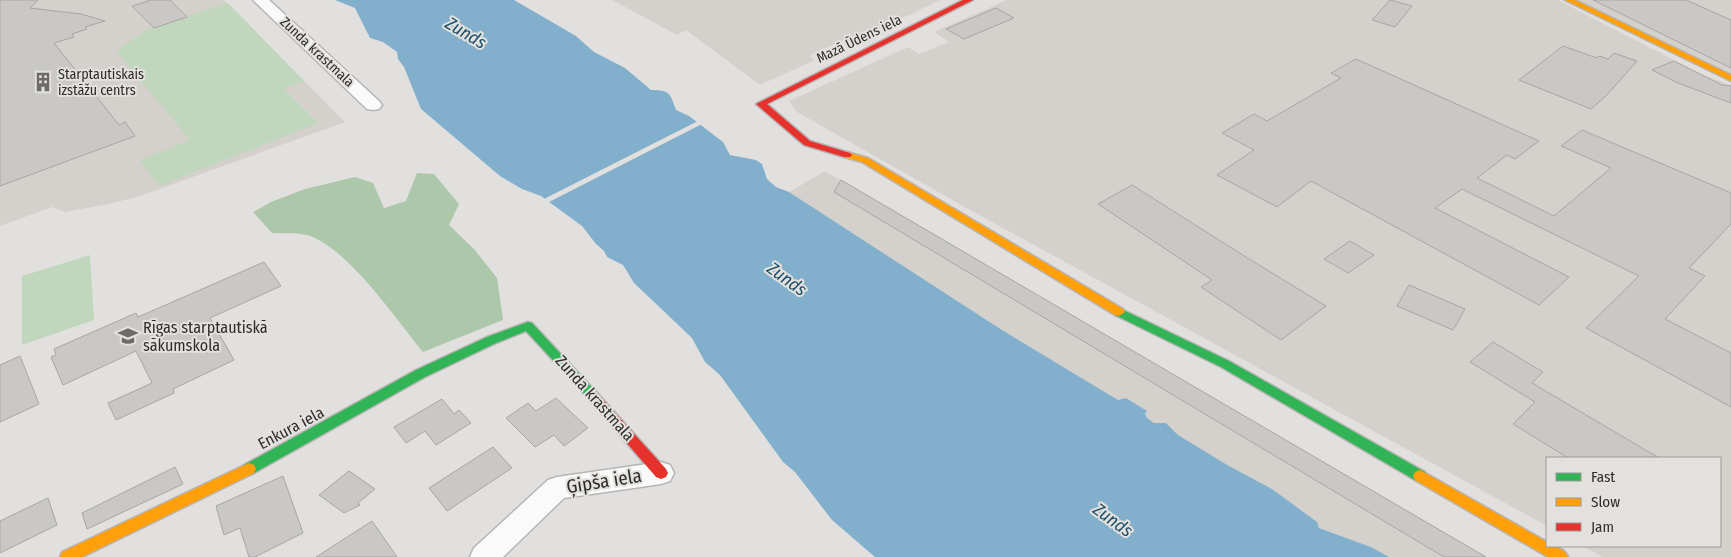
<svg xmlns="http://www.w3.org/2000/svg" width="1731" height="557" font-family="'Fira Sans Condensed',sans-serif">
	<rect width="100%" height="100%" fill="#e2e0de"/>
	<!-- built -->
	<g fill="#d4d0cb">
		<polygon points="0,0 224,0 345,122 140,196 109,204 65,212 52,207 0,226"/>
		<polygon points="612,0 940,0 859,39 852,36 809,56 815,60 760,85 686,30 677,35"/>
		<polygon points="1007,0 1558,0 1701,74 1731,85 1731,557 1603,557 1582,546 1720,546 1720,458 1547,458 1547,526 963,206 797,112 789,101 908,47 919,54 949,42 934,32"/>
		<polygon points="1578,0 1731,0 1731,73"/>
		<polygon points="825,171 1181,379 1486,557 1389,557 1371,547 1319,528 1272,489 1229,466 1178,435 1166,423 1154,423 1147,418 1145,414 1147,412 1126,398 1118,400 1002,330 789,192"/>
	</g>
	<!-- green -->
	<g fill="#c0d7be">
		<polygon points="228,3 304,81 284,89 318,123 159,186 140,160 190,140 116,51 146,30"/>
		<polygon points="90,255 94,320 22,345 22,276"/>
	</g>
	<!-- forest -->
	<path fill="#acc7aa" d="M417 173 434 174 459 204 449 225 474 249 497 278 503 320 423 352C395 318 350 251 310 236 299 232 283 234 272 233L253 212 271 202 305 189 355 177 373 183 384 208 406 201Z"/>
	<!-- water -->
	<path fill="#82b0cc" d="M335 0H514L576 36 594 52 625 68 651 90C670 90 670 93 676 110L689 116 723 142 730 155 756 160 762 164 767 179 776 187 789 192 1002 330 1118 400 1126 398 1147 411 1145 414 1147 418 1154 423H1166L1178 435 1229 466 1272 489 1317 522 1319 528 1371 547 1389 557H875L832 520 795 472 783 462 720 375 705 362 692 338 634 283 623 265 607 257 604 251 596 244 582 226 541 196 522 189 500 176 421 109 404 67 398 59 397 52 383 42 370 38 355 8Z"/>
	<!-- pier -->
	<polygon fill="#e2e0de" points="698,121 702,124 547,203 542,200"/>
	<!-- building -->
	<g fill="#c9c8c7" stroke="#a7a6a5">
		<polygon points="0,0 38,0 30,8 81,14 105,21 85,27 87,29 72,34 74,37 54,43 119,125 125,122 135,136 0,186"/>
		<polygon points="151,0 170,0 187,17 154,28 132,6"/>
		<polygon points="1390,0 1412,6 1395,27 1372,20"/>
		<polygon points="1593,0 1686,0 1731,20 1731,68"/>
		<polygon points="996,8 1014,18 964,39 946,29"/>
		<polygon points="1563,46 1597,58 1599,56 1608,59 1614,53 1637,61 1606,96 1591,109 1519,80"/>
		<polygon points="1356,59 1539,141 1515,159 1507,155 1477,178 1554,216 1611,168 1561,146 1582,130 1731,193 1731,224 1689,268 1705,276 1665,319 1731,353 1731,407 1586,328 1639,276 1462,189 1435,208 1569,277 1539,305 1311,181 1277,207 1217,175 1254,150 1222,133 1254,114 1267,121 1341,78 1331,73"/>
		<polygon points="1674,61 1722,85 1731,86 1731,103 1678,83 1652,70"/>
		<polygon points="841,180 1188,383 1486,557 1444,557 834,192"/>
		<polygon points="1132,185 1246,257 1326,306 1281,340 1201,287 1212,280 1098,204"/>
		<polygon points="1350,241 1374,255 1348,273 1324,259"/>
		<polygon points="264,262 281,286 210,318 234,360 173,389 174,393 116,420 108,403 152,383 136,351 63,385 51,357 56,355 54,349 136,313 138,317"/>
		<polygon points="1409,285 1465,309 1453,330 1397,306"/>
		<polygon points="1493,342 1543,372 1532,383 1659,458 1568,458 1513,424 1535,402 1470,362"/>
		<polygon points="20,356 39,404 0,422 0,365"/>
		<polygon points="556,398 588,428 564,446 554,435 535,447 506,418 528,403 536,411"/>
		<polygon points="442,399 454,414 459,410 471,423 436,445 425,431 406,443 394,427"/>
		<polygon points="493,447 512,468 447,511 429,488"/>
		<polygon points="175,467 183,484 87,529 82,513"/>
		<polygon points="349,471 375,489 358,503 360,505 344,513 319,495"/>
		<polygon points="283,476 303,533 255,557 249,557 240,528 224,535 216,506"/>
		<polygon points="48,498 57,525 0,553 0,521"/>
		<polygon points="372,521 397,557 316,557"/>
	</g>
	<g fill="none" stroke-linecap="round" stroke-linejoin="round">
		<defs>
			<g id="street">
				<polygon points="253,0 269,0 379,101 382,105 379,109 373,110 367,109"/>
				<polygon points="661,462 670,465 674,473 670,481 661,484 564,498 503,557 470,557 474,548 548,480 557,477"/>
			</g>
			<g id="fast">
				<polygon points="1119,308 1229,361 1425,472 1427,476 1425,480 1420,482 1415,480 1221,367 1115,315 1113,312"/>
				<polygon points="528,322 532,323 597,393 599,396 597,399 593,401 589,399 526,331 496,343 425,377 254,473 249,475 244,473 242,469 244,465 416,370 487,337"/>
			</g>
			<g id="slow">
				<polygon points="1565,0 1575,0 1731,75 1731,81"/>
				<polygon points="847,152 868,158 1123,309 1125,312 1119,316 1115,315 862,162 844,157 842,155"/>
				<polygon points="249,463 254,465 256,469 254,473 82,557 60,557 62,552"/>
				<path d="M1420 470 1547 542V546C1556 546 1565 549 1568 557H1548L1415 480 1413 476 1415 472Z"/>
			</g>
			<g id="jam">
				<polygon points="963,0 973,0 767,104 810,141 850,153 852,155 850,157 844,157 804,145 756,104"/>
				<polygon points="593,391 597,393 666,469 668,473 666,477 661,479 656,477 589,399 587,396 589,393"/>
			</g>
		</defs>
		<!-- street casing -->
		<use href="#street" stroke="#b7b5b4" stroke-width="3"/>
		<!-- fast casing -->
		<use href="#fast" stroke="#b7b5b4" stroke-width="3"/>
		<!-- slow casing -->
		<use href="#slow" stroke="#b7b5b4" stroke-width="3"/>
		<!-- jam casing -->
		<use href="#jam" stroke="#b7b5b4" stroke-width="3"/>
		<!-- street -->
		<use href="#street" fill="#fbfafa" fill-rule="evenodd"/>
		<!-- fast -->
		<use href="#fast" fill="#30b455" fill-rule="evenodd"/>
		<!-- slow -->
		<use href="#slow" fill="#ff9f0a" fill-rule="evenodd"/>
		<!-- jam -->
		<use href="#jam" fill="#e5322d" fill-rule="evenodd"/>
	</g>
	<!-- icons -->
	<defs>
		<symbol id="building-bare" viewBox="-9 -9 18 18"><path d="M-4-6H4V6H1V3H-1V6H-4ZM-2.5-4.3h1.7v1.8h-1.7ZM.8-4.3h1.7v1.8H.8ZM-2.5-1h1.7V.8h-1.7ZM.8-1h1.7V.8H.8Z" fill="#6d6c6a" stroke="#e3e1dd" stroke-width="2.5" paint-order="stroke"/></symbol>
		<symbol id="school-bare" viewBox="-9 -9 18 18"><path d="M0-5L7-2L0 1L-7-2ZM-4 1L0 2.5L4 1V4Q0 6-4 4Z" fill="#6d6c6a" stroke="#e3e1dd" stroke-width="2.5" paint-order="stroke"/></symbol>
	</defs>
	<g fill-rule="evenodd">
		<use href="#building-bare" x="29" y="68" width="28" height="28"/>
		<use href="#school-bare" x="114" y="322" width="28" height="28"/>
	</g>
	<g text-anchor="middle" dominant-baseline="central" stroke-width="4" stroke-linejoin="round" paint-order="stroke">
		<!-- far-street labels -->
		<g font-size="14" fill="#2e2d2b" stroke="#e3e1dd">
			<text transform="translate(859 39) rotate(-26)">Mazā Ūdens iela</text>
			<text transform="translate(317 52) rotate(43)">Zunda krastmala</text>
		</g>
		<!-- far-poi labels -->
		<g font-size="14" fill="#2e2d2b" stroke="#e3e1dd" text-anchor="start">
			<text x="58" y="74">Starptautiskais<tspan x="58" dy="16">izstāžu centrs</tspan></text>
		</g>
		<!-- poi labels -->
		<g font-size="16" fill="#2e2d2b" stroke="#e3e1dd" text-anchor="start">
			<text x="143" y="327">Rīgas starptautiskā<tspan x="143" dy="18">sākumskola</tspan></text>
		</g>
		<!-- street labels -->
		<g font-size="16" fill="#2e2d2b" stroke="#e3e1dd">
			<text transform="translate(595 398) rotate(48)">Zunda krastmala</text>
			<text transform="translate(291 428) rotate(-28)">Enkura iela</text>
		</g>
		<!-- water labels -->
		<g font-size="18" font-style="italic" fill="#1c4f6d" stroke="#e3e1dd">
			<text transform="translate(466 33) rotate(31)">Zunds</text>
			<text transform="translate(787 279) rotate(36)">Zunds</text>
			<text transform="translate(1113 520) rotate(36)">Zunds</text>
		</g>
		<!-- near-street labels -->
		<g font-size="19" fill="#2e2d2b" stroke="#e3e1dd">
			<text transform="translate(604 481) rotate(-9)">Ģipša iela</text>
		</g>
	</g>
	<!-- legend -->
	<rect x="1546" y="457" width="175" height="90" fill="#e3e1dd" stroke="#9b9996"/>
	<rect x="1556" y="473" width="25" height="8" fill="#30b455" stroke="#9b9996"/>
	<text x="1591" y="482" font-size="15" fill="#2e2d2b">Fast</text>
	<rect x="1556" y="498" width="25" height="8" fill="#ff9f0a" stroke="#9b9996"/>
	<text x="1591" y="507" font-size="15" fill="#2e2d2b">Slow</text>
	<rect x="1556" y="523" width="25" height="8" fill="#e5322d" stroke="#9b9996"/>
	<text x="1591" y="532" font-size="15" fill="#2e2d2b">Jam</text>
</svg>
